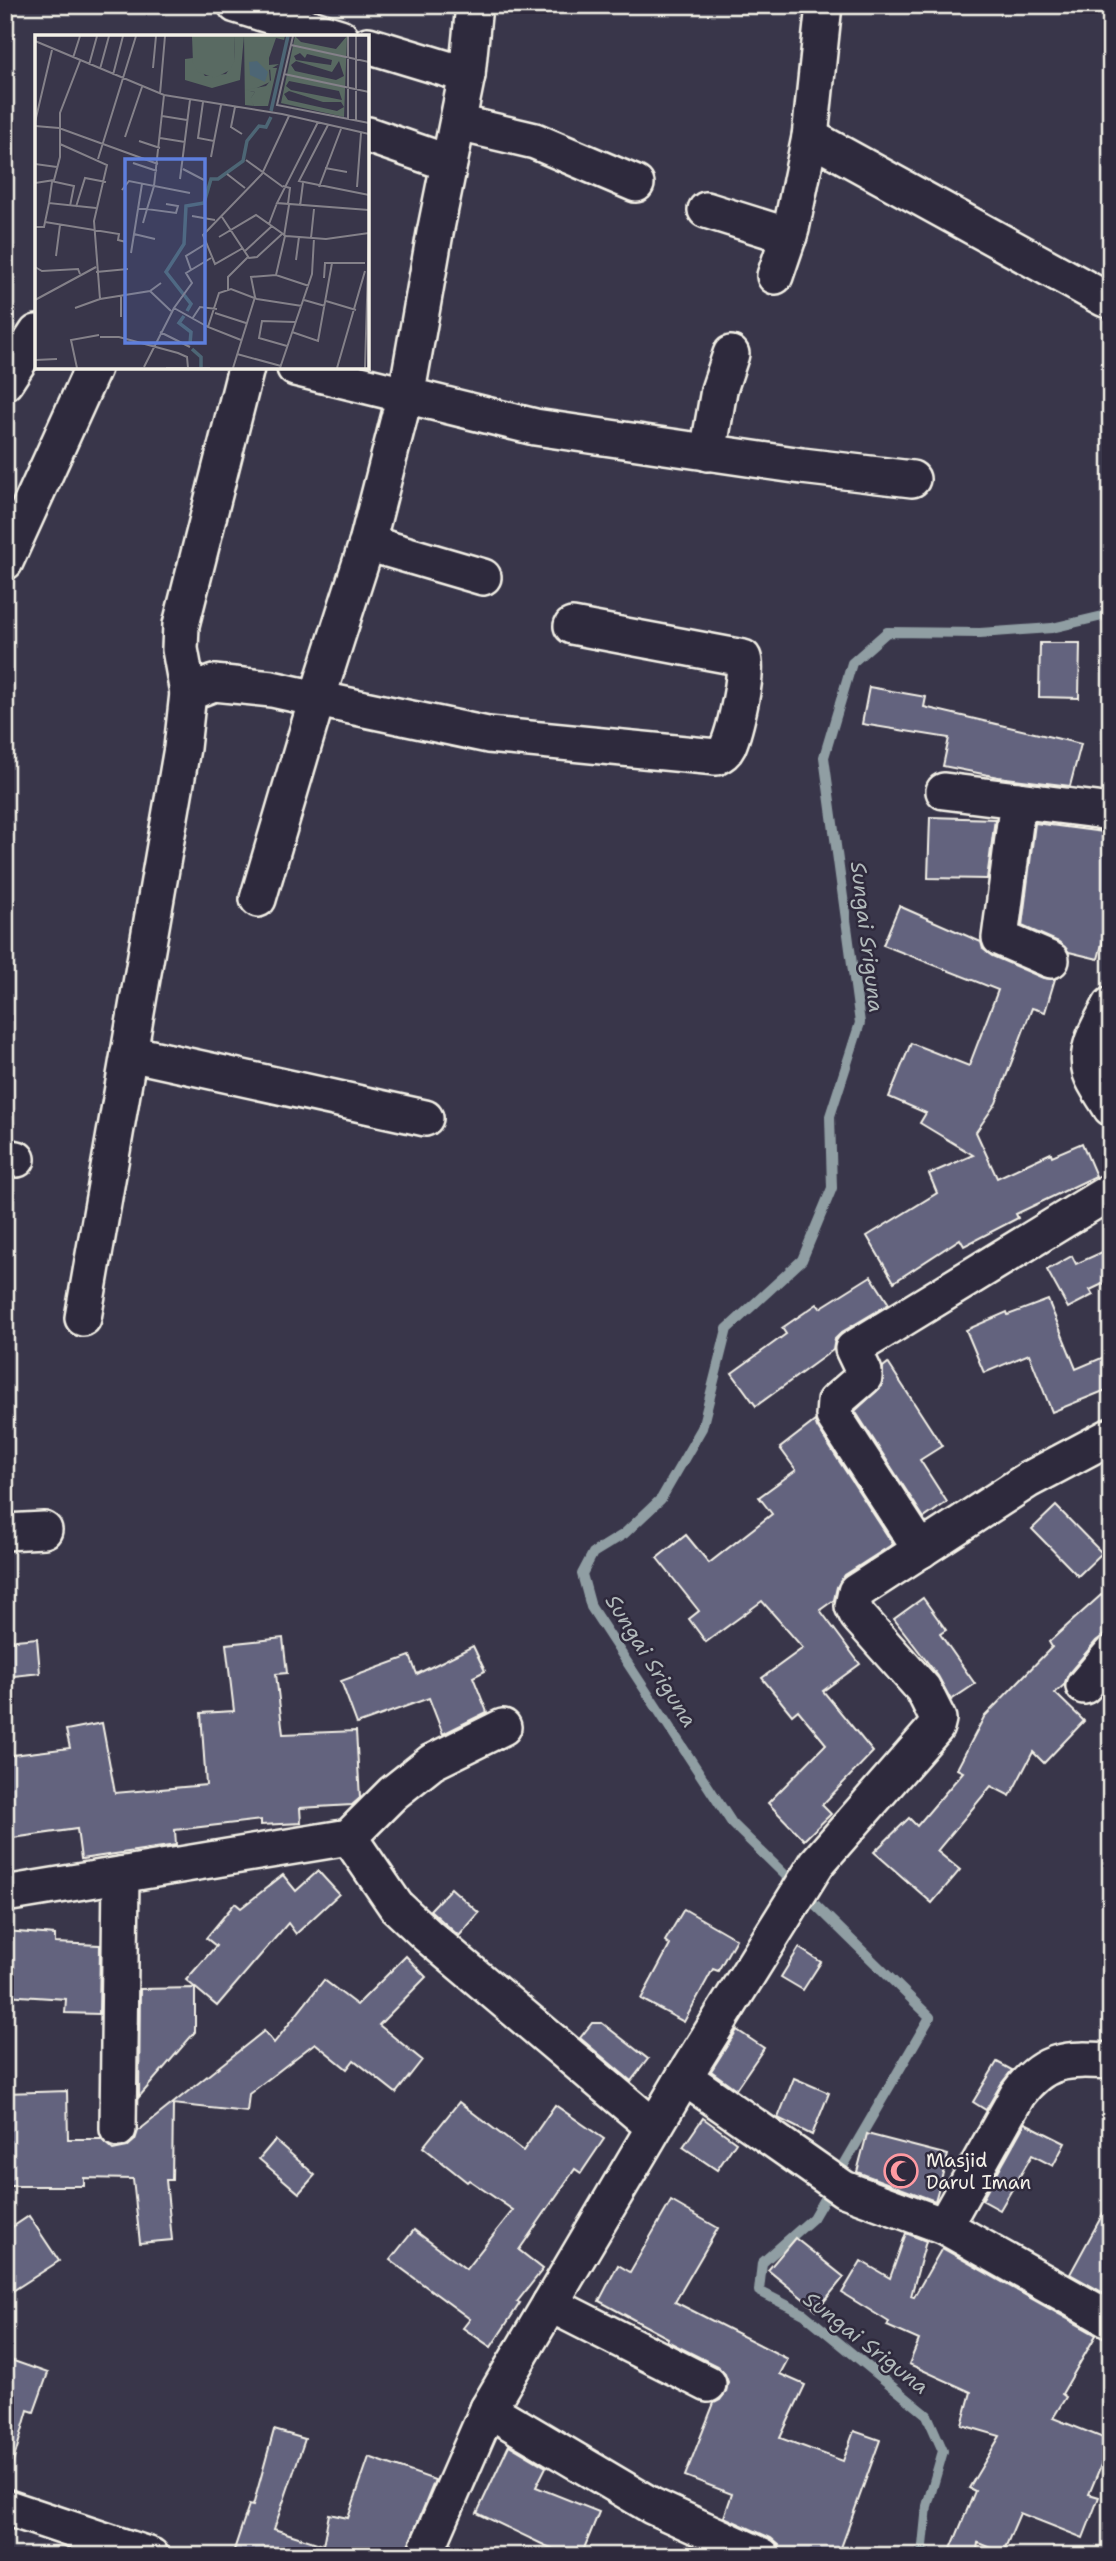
<svg xmlns="http://www.w3.org/2000/svg" width="1116" height="2561" font-family="'Shantell Sans',sans-serif">
	<rect width="100%" height="100%" fill="#39364a"/>
	<filter id="ink" filterUnits="userSpaceOnUse"><feTurbulence type="fractalNoise" baseFrequency=".0143" numOctaves="2"/><feDisplacementMap in="SourceGraphic" scale="14" xChannelSelector="R" yChannelSelector="G"/><feConvolveMatrix kernelMatrix="1 2 1 2 8 2 1 2 1" color-interpolation-filters="sRGB"/></filter>
	<g filter="url(#ink)">
		<g fill="none" stroke-linecap="round" stroke-linejoin="round">
			<!-- stream -->
			<polyline stroke="#909ea3" stroke-width="10" points="922,2556 927,2506 943,2451 927,2415 804,2314 759,2291 762,2263 813,2218 930,2017 732,1823 591,1607 582,1574 593,1553 624,1534 661,1499 702,1428 727,1329 802,1260 832,1188 830,1116 860,1023 824,757 852,663 887,632 980,633 1052,628 1111,614"/>
		</g>
		<!-- building -->
		<g fill="#63647e" stroke="#f4f1e8" stroke-width="2">
			<polygon points="1040,643 1080,643 1079,698 1039,697"/>
			<polygon points="869,687 926,697 924,707 1081,744 1070,786 998,777 943,766 949,738 862,724"/>
			<polygon points="930,817 995,819 987,879 928,878"/>
			<polygon points="1035,823 1111,833 1111,910 1098,959 1069,952 1059,942 1022,926"/>
			<polygon points="899,906 981,942 983,949 992,956 1043,978 1055,979 1045,1012 1032,1008 996,1103 976,1132 997,1178 1051,1153 1052,1156 1082,1143 1096,1176 1016,1214 1018,1218 964,1246 960,1239 894,1282 867,1236 937,1193 929,1174 973,1155 920,1123 926,1113 889,1097 911,1043 969,1066 998,990 883,945"/>
			<polygon points="1111,1248 1111,1280 1090,1290 1093,1295 1068,1308 1047,1270 1072,1256 1076,1264"/>
			<polygon points="871,1276 889,1304 842,1332 835,1339 833,1350 756,1406 732,1373 786,1334 782,1328 817,1304 820,1308"/>
			<polygon points="1048,1300 1076,1369 1111,1354 1111,1388 1052,1412 1029,1354 984,1373 966,1330 1007,1312 1008,1315"/>
			<polygon points="888,1363 942,1446 920,1460 947,1502 924,1518 855,1411 882,1386 883,1367"/>
			<polygon points="815,1421 817,1427 893,1544 845,1575 837,1587 834,1600 820,1610 860,1664 823,1691 873,1752 822,1805 831,1814 804,1840 768,1803 826,1744 798,1710 792,1715 762,1678 803,1648 762,1601 706,1642 689,1619 699,1611 657,1558 686,1535 709,1563 772,1514 759,1497 796,1470 780,1448"/>
			<polygon points="1056,1506 1102,1553 1078,1576 1032,1529"/>
			<polygon points="1111,1586 1111,1634 1104,1635 1096,1641 1069,1673 1064,1685 1055,1693 1084,1721 1044,1763 1033,1752 1010,1796 991,1786 937,1851 960,1870 932,1903 874,1852 909,1818 917,1826 963,1772 957,1769 984,1717 1052,1647 1049,1642"/>
			<polygon points="923,1598 946,1630 940,1634 975,1684 951,1700 938,1676 894,1619"/>
			<polygon points="37,1638 40,1673 5,1677 5,1641"/>
			<polygon points="283,1638 287,1673 276,1674 283,1734 356,1731 360,1798 352,1805 300,1808 301,1823 261,1825 261,1820 175,1830 176,1845 81,1859 77,1829 5,1839 5,1756 70,1748 66,1730 102,1723 115,1793 206,1785 201,1713 234,1711 226,1644"/>
			<polygon points="473,1646 485,1671 473,1677 487,1712 443,1734 429,1698 357,1724 341,1681 410,1656 417,1674"/>
			<polygon points="318,1871 339,1894 296,1934 288,1923 217,2006 186,1980 216,1946 206,1938 235,1903 241,1908 283,1875 296,1891"/>
			<polygon points="451,1888 479,1913 459,1936 430,1910"/>
			<polygon points="684,1909 736,1939 718,1971 713,1969 684,2022 641,1999 670,1945 665,1941"/>
			<polygon points="5,1931 55,1935 55,1943 100,1945 99,2014 65,2013 66,1999 5,1995"/>
			<polygon points="799,1948 821,1962 803,1990 781,1977"/>
			<polygon points="406,1956 426,1977 379,2025 422,2060 396,2093 354,2060 347,2069 315,2043 249,2094 247,2112 173,2104 172,2180 166,2180 172,2240 140,2243 133,2179 84,2178 84,2186 5,2186 5,2093 67,2091 68,2139 101,2139 113,2150 127,2147 135,2140 138,2131 264,2031 274,2043 324,1980 357,2005"/>
			<polygon points="195,1988 195,2032 139,2097 140,1989"/>
			<polygon points="592,2023 602,2023 648,2059 631,2081 580,2038"/>
			<polygon points="737,2030 764,2048 736,2089 711,2071"/>
			<polygon points="997,2062 1012,2070 1001,2084 986,2110 973,2102"/>
			<polygon points="794,2078 829,2093 812,2135 778,2118"/>
			<polygon points="459,2102 523,2151 555,2105 604,2139 581,2173 575,2169 519,2250 543,2269 517,2302 520,2303 491,2347 463,2328 470,2319 390,2260 414,2230 466,2269 513,2210 469,2180 467,2182 423,2147"/>
			<polygon points="703,2118 736,2142 717,2170 683,2147"/>
			<polygon points="1025,2123 1065,2143 1053,2166 1032,2155 1000,2210 982,2200"/>
			<polygon points="867,2134 948,2155 935,2201 857,2172"/>
			<polygon points="275,2140 315,2175 299,2193 259,2159"/>
			<polygon points="1111,2199 1111,2297 1070,2274"/>
			<polygon points="671,2201 718,2228 675,2302 788,2359 780,2374 805,2385 780,2438 843,2461 854,2431 880,2440 838,2556 782,2556 779,2545 771,2538 724,2517 732,2494 685,2476 714,2403 720,2400 726,2392 728,2382 725,2374 717,2366 667,2341 668,2338 599,2301 618,2265 630,2272"/>
			<polygon points="29,2216 59,2261 5,2296 5,2232"/>
			<polygon points="906,2233 926,2241 911,2296 914,2297 942,2248 1096,2335 1062,2394 1066,2397 1053,2418 1111,2441 1089,2494 1099,2497 1083,2538 1020,2513 1003,2553 978,2543 976,2556 948,2556 975,2491 969,2488 1000,2436 962,2425 971,2392 909,2364 919,2340 887,2326 889,2322 842,2293 861,2261 890,2278"/>
			<polygon points="795,2238 844,2277 817,2310 768,2270"/>
			<polygon points="5,2358 48,2373 34,2412 28,2410 12,2466 5,2465"/>
			<polygon points="274,2430 305,2439 274,2529 323,2545 329,2514 348,2518 369,2457 435,2480 404,2556 232,2556 249,2505 253,2506"/>
			<polygon points="509,2445 546,2467 536,2487 599,2512 581,2556 571,2556 546,2546 477,2513"/>
		</g>
		<g fill="none" stroke-linecap="round" stroke-linejoin="round">
			<defs>
				<g id="street">
					<polyline points="236,5 340,37"/>
					<polyline points="368,45 467,75"/>
					<polyline points="458,123 535,141 636,184"/>
					<polyline points="368,135 449,163"/>
					<polyline points="810,137 1105,299"/>
					<polyline points="706,210 789,236"/>
					<polyline points="775,276 791,229 810,137 824,5"/>
					<polyline points="295,368 535,427 802,466 912,479"/>
					<polyline points="5,382 37,333"/>
					<polyline points="708,453 719,390 731,354"/>
					<polyline points="367,543 483,577"/>
					<polyline points="5,562 93,368"/>
					<polyline points="188,693 180,649 181,625 246,368"/>
					<polyline points="944,791 1097,810 1111,813"/>
					<polyline points="1018,800 1000,938 1051,960"/>
					<path d="M258 899 317 699 488 735 716 757C722 754 725 752 728 746 735 730 749 671 743 658L572 626"/>
					<path d="M1111 1005C1100 1025 1084 1049 1091 1073 1095 1085 1105 1097 1111 1108"/>
					<polyline points="129,1053 425,1118"/>
					<polyline points="5,1157 17,1159"/>
					<polyline points="83,1318 182,748 188,693 214,683 272,689 317,699 367,543 410,375 435,233 467,75 474,5"/>
					<polyline points="1111,1436 1028,1480 856,1592 853,1606 858,1616 923,1689 938,1719 936,1727 817,1863 684,2077 844,2189 944,2226 1111,2320"/>
					<polyline points="5,1532 44,1530"/>
					<polyline points="921,1550 834,1416 835,1402 864,1377 864,1372 853,1349 1111,1191"/>
					<polyline points="1084,1686 1111,1654"/>
					<polyline points="349,1837 396,1906 428,1936 654,2127"/>
					<polyline points="5,1894 349,1837 393,1793 432,1762 503,1727"/>
					<polyline points="118,2129 121,1875"/>
					<path d="M944 2226 1018 2094C1045 2057 1069 2059 1111 2061"/>
					<polyline points="550,2304 708,2384"/>
					<polyline points="488,2409 652,2506 762,2556"/>
					<polyline points="5,2507 151,2556"/>
					<polyline points="424,2556 488,2409 684,2077"/>
				</g>
			</defs>
			<!-- street casing -->
			<use href="#street" stroke="#f4f1e8" stroke-width="40"/>
			<!-- street -->
			<use href="#street" stroke="#2f2a3d" stroke-width="35"/>
		</g>
	</g>
	<!-- icons -->
	<defs>
		<symbol id="mosque-ring" viewBox="-11 -11 22 22"><circle r="9.5" fill="#2f2a3d" stroke="#ff9aa2" stroke-width="1.5"/><path d="M3.5-4.9A6 6 0 1 0 3.5 4.9A5 5 0 1 1 3.5-4.9Z" fill="#ff9aa2"/></symbol>
	</defs>
	<g fill-rule="evenodd">
		<use href="#mosque-ring" x="882" y="2152" width="38" height="38"/>
	</g>
	<g text-anchor="middle" dominant-baseline="central" stroke-width="5" stroke-linejoin="round" paint-order="stroke">
		<!-- poi labels -->
		<g font-size="19" fill="#f4f1e8" stroke="#2f2a3d" text-anchor="start">
			<text x="926" y="2160">Masjid<tspan x="926" dy="22">Darul Iman</tspan></text>
		</g>
		<!-- water labels -->
		<g font-size="21" font-style="italic" fill="#b1b9ba" stroke="#2f2a3d">
			<text transform="translate(867 937) rotate(83)">Sungai Sriguna</text>
			<text transform="translate(651 1661) rotate(58)">Sungai Sriguna</text>
			<text transform="translate(866 2343) rotate(38)">Sungai Sriguna</text>
		</g>
	</g>
	<!-- overview -->
	<g transform="translate(35 35)">
		<rect width="334" height="334" fill="#39364a"/>
		<path d="M209 1H250L249 5 241 3 234 23V30L244 29 234 35 235 47 215 56 220 57 216 63 219 71 210 70ZM260 1 266 7 301 14 312 1 309 82 246 68ZM265 18 270 23 272 19 297 25 296 30 261 25 259 21ZM261 26 297 37 304 26 309 41 301 45 260 36 256 30ZM254 46 304 56 307 65 256 55 251 51ZM254 56 288 67H306L309 72 302 76 253 65 249 59Z" fill="#596a62" fill-rule="evenodd"/>
		<path d="M235 33H242L233 71H219L215 64 220 57 210 55 231 51 236 45Z" fill="#596a62"/>
		<path d="M199 1H209L205 45 177 53 150 45V24L158 23 170 41 191 39 200 25Z" fill="#596a62"/>
		<path d="M157 1H199L200 26 195 35 180 43 163 37 158 28Z" fill="#596a62"/>
		<path d="M222 26 233 37 230 47 215 40 214 27Z" fill="#4d6675"/>
		<path fill="none" stroke="#4d6675" stroke-width="3.5" d="M236 76 253 1M152 276 156 269 131 237 149 209 151 171 169 168 176 144H183L208 126 212 106 224 91 231 92 236 82M149 281 144 288 156 297 155 309M157 314 166 322V332"/>
		<path fill="none" stroke="#848189" stroke-width="2" d="M258 1 242 70 334 88M0 6 129 60 247 79 334 99M256 10 334 27M38 23 45 1M54 30 62 1M118 33 121 1M65 34 74 1M249 39 334 57M78 40 88 1M125 59 130 1M168 67 163 103 179 106 176 122M200 72 196 92 207 99M127 81 152 85M313 84V1M321 85V1M0 87 17 15M283 87 242 168 334 175M293 90 264 146 334 160M0 91 24 93 123 129M90 102 107 52M125 103 150 107M104 106 125 113M179 106 186 70M25 109 72 130 59 186 65 264 40 273M63 124 101 1M211 125 248 152M98 128 122 136M0 129 22 132M290 133 312 137M148 134 169 145M192 139 210 153M145 144 155 65M16 146 39 151 35 171M0 148 19 145 25 122V78L45 26M248 151 255 153 253 169M284 152 306 94M322 152 326 98M87 155 94 146 155 158M14 168 17 147M265 171 268 148M41 172 50 143 71 147M103 174 107 149M157 181 180 185M187 182 214 223 222 222 247 199M10 187 84 199 83 205 91 207M108 188 112 174 141 178 143 171 131 169M234 189 242 168M0 192H9L14 168 61 173M99 199 120 204M249 201 254 170M184 202 221 180 251 201 291 204 334 198M276 203 279 174M208 213 180 229 168 200 227 139 254 81M210 216 237 191M96 218 103 174H112L119 151 129 60M21 221 25 190M261 225 264 202M0 232 7 236 43 234 45 239M156 235 151 221 172 208M61 237 93 234M241 240 250 201M289 243 290 228H330M193 255V242L213 222M115 256 136 276M86 260V282M65 264 115 256 126 248M0 265 61 232M269 265 290 271M291 266 321 275M180 278 211 288M157 284 165 272 182 274M173 292 139 273 157 248 151 238 176 223M125 297 155 312M257 297 283 306 297 228M65 302H84L143 318 152 322 153 333M206 305 173 292 184 258 196 254 222 264 267 271M252 311 224 303 227 286 260 287M202 319 246 331M0 325 22 324M109 332 139 273M42 333 36 305 64 300M131 333H175M198 333 220 262 216 242 241 240 274 251M245 333 277 239 279 203M302 333 330 236M330 333 334 197"/>
		<path fill="#5e7fdd" fill-opacity="0.15" stroke="#5e7fdd" stroke-width="3.5" d="M90 124H170V308H90Z"/>
		<rect width="334" height="334" fill="none" stroke="#f4f1e8" stroke-width="3.5"/>
	</g>
	<!-- margin -->
	<rect width="1116" height="2561" fill="none" stroke="#2f2a3d" stroke-width="28"/>
	<rect x="14" y="14" width="1088" height="2533" fill="none" stroke="#f4f1e8" stroke-width="2.5" filter="url(#ink)"/>
</svg>
